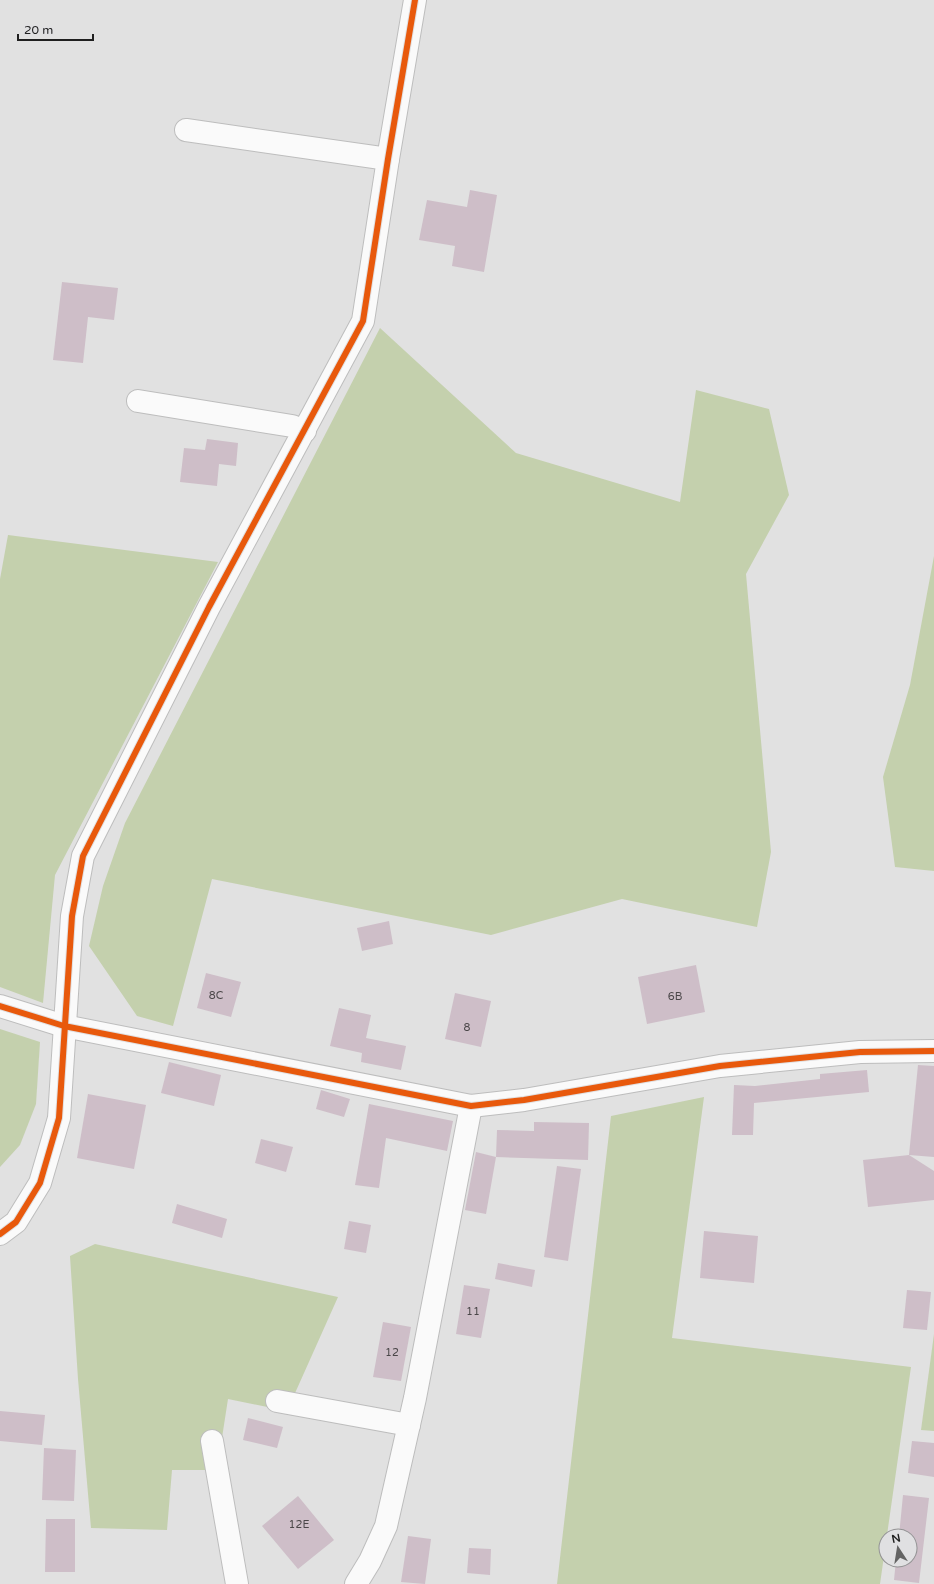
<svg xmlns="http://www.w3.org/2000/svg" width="934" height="1584" font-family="'Varela Round',sans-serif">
	<rect width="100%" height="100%" fill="#e1e1e1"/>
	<!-- green -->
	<g fill="#c4d0ad">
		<polygon points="380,328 516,453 680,502 696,390 769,409 789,495 746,574 771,852 757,927 622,899 491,935 212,879 173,1026 137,1016 89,946 103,886 125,823"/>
		<polygon points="8,535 218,562 55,875 43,1003 0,987 0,579"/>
		<polygon points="934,556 934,871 895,867 883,777 910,685"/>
		<polygon points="0,1029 40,1042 36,1104 20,1145 0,1167"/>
		<polygon points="704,1097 672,1338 911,1367 880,1584 557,1584 611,1116"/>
		<polygon points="95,1244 338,1297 287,1411 228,1399 217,1470 172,1470 167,1530 91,1528 78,1379 70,1256"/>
		<polygon points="934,1334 934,1431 921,1430"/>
	</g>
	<!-- building -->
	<g fill="#cebec8">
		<polygon points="470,190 497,195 484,272 452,266 455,246 419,240 427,200 467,207"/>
		<polygon points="62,282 118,288 114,320 88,317 83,363 53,360"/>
		<polygon points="207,439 238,443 236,466 219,464 217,486 180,482 184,448 205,450"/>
		<polygon points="389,921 393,944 362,951 357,928"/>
		<polygon points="696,965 705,1012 647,1024 638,977"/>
		<polygon points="206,973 241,982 231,1017 197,1008"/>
		<polygon points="455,993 491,1001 481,1047 445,1039"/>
		<polygon points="339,1008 371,1015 366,1038 406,1046 401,1070 361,1062 362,1053 330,1046"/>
		<polygon points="169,1062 221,1075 214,1106 161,1093"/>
		<polygon points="918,1065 934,1066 934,1157 909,1155"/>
		<polygon points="867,1070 869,1092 754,1103 753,1135 732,1135 734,1085 755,1086 820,1079 820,1074"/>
		<polygon points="321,1090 350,1099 344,1117 316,1109"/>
		<polygon points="88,1094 146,1105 134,1169 77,1158"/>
		<polygon points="369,1104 453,1121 447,1151 386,1138 379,1188 355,1185"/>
		<polygon points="534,1122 589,1123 588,1160 496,1157 497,1130 534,1131"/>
		<polygon points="261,1139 293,1147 286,1172 255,1163"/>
		<polygon points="476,1152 496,1157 486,1214 465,1210"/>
		<polygon points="909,1155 934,1171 934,1200 868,1207 863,1160"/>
		<polygon points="557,1166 581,1169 568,1261 544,1257"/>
		<polygon points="177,1204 227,1219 222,1238 172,1223"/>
		<polygon points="349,1221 371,1225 366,1253 344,1249"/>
		<polygon points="704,1231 758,1236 754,1283 700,1278"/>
		<polygon points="498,1263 535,1270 532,1287 495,1279"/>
		<polygon points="464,1285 490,1289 481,1338 456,1334"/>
		<polygon points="907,1290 931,1292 927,1330 903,1328"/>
		<polygon points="383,1322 411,1327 401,1381 373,1377"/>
		<polygon points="0,1411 45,1415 42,1445 0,1441"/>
		<polygon points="248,1418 283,1427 277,1448 243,1440"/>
		<polygon points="912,1441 934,1443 934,1477 908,1473"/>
		<polygon points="44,1448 76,1450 74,1501 42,1500"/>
		<polygon points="903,1495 929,1498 919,1583 894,1580 896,1560 910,1560 910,1536 899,1536"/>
		<polygon points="298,1496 334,1540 298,1569 262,1526"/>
		<polygon points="46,1519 75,1519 75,1572 45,1572"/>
		<polygon points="408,1536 431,1539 425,1584 401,1582"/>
		<polygon points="469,1548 491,1549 490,1575 467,1573"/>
	</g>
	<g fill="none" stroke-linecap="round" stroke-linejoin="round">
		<defs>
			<g id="minor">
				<polyline points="186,130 388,159"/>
				<polyline points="138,401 292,426 305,431"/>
				<polyline points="0,1006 64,1026 471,1106 524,1100 720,1066 860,1052 934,1051"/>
				<polyline points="0,1234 16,1222 40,1183 59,1118 72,916 83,856 209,607 363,321 388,159 415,0"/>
				<polyline points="277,1401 409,1425"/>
				<polyline points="212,1441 237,1584"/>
				<polyline points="356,1584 370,1561 386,1526 415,1398 471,1106"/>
			</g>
		</defs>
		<!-- minor casing -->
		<use href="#minor" stroke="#bdbdbd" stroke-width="24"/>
		<!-- minor -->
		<use href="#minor" stroke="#fafafa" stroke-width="22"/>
		<defs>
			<g id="cycleway">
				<polyline points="0,1006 64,1026 471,1106 524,1100 720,1066 860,1052 934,1051"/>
				<polyline points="0,1234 16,1222 40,1183 59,1118 72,916 83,856 209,607 363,321 388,159 415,0"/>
			</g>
		</defs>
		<!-- cycleway casing -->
		<use href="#cycleway" stroke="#e0e0e2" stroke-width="8"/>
		<!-- cycleway -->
		<use href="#cycleway" stroke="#e8590c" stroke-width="6"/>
	</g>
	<g text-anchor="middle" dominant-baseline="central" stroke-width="3" stroke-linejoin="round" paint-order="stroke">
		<!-- number labels -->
		<g font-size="11" fill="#4b4749">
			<text x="216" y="995">8C</text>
			<text x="675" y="996">6B</text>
			<text x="467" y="1027">8</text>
			<text x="473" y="1311">11</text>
			<text x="392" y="1352">12</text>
			<text x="299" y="1524">12E</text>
		</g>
	</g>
	<!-- north arrow -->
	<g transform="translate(898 1548) rotate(348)"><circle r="19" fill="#e0e0e2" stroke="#939394"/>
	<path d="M0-3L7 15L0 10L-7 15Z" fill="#636363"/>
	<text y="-6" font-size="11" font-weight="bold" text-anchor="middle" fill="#1f1f1f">N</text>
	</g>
	<!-- scale -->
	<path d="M18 34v6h75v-6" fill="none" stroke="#1f1f1f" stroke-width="2"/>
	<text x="24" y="34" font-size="12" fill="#1f1f1f" stroke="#e0e0e2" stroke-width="3" paint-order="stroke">20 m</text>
</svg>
